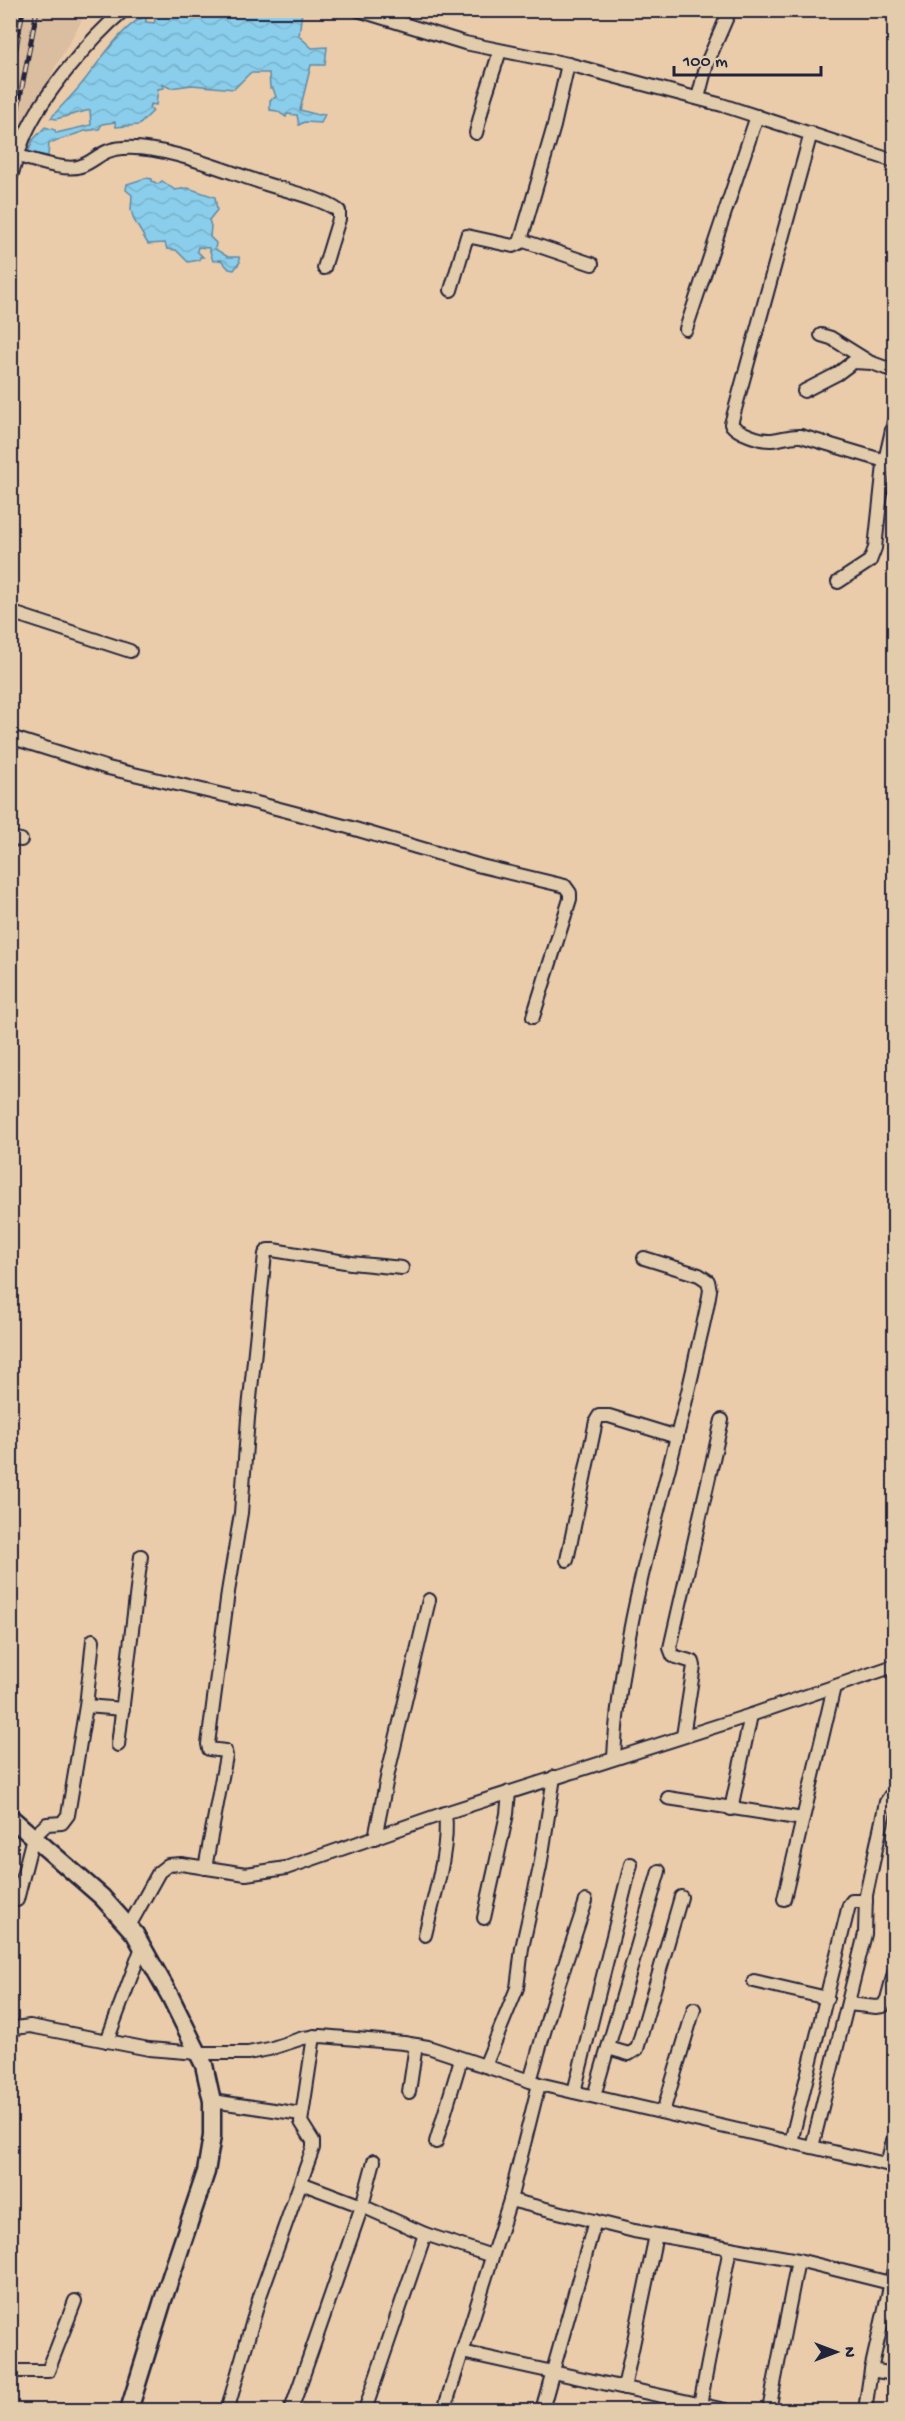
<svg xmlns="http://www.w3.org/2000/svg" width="905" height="2421" font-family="'Gochi Hand',sans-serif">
	<defs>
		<pattern id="water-waves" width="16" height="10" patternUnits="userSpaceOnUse" patternTransform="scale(1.5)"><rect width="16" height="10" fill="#8aceeb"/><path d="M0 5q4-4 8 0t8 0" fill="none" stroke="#77b1ca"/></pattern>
	</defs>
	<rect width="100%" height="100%" fill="#eaccab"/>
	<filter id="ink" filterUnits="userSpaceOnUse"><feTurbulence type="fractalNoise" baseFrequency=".0167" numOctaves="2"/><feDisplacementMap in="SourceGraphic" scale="12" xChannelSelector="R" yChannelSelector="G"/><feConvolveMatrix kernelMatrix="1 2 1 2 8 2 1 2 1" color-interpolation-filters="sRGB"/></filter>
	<g filter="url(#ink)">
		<!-- built -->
		<polygon fill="#dbbda0" points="11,10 87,11 11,146 10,11"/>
		<!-- water -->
		<g fill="url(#water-waves)" stroke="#6089a5" stroke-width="1.5">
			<path d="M158 11H302L299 36 312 48 327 47 325 65H311L300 110 318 115 325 114 321 123 304 122 299 125 297 115 287 114 286 117 277 111 270 110V100L276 97 273 88H270L269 73H250L234 89 192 85 170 88 162 84 164 88 158 89 156 105 151 104 149 108 153 111 139 125 116 127 115 122 102 124 99 129 85 131 49 143 48 156 28 153 33 140 45 127 55 130 56 133 91 125 90 110 56 119 51 118C60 107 71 97 80 86 97 66 119 29 143 17H146V22L154 23Z"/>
			<polygon points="146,178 152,179 152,181 158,184 162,181 175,190 188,188 215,197 217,210 209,220 211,226 210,237 216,243 215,249 228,257 239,257 240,262 234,270 229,269 221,260 213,261 209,248 198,247 197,251 203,257 200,257 199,260 188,262 176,250 167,249 165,243 148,244 134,220 131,210 132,195 126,190 127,184"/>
		</g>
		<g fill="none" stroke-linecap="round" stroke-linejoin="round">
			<defs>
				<g id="minor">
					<polyline points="358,10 465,43 568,64 722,105 894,161"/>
					<polyline points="698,98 707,63 730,10"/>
					<polyline points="476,133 485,97 500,51"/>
					<path d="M811 133 731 424C738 433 761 441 772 440 783 439 790 435 801 436L885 461"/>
					<path d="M18 156C34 160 66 172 81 166 97 160 102 149 123 148 165 145 225 171 266 184 287 191 321 198 339 211V219L324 268"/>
					<path d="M10 179C15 165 19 149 25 135 43 94 90 39 124 10"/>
					<polyline points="521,240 592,264"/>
					<polyline points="451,290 467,236 513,246 520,243 554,126 568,64"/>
					<polyline points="686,329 757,116"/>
					<polyline points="821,335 831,338 868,361"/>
					<polyline points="804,391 837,374 853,362 872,363 894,371"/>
					<polyline points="838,582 870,561 875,548 884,465 894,421"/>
					<polyline points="10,612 130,651"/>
					<polyline points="10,737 108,768 249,801 348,827 481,866 565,886 570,893 570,899 533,1017"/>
					<polyline points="10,838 21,840"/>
					<polyline points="567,1560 596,1421 599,1416 609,1416 677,1437"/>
					<polyline points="86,1706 123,1709"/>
					<polyline points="683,1736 694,1666 693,1662 673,1656 670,1648 722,1420"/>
					<polyline points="118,1745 141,1556"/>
					<path d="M614 1758C620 1626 664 1499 693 1370 698 1344 706 1317 710 1290L708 1281 699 1275 644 1258"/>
					<polyline points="668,1798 803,1819"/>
					<polyline points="731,1809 751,1715"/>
					<polyline points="375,1838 388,1773 429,1600"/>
					<polyline points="205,1868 226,1756 225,1751 209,1749 208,1744 228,1592 241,1513 248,1418 265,1254 268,1250 273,1250 351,1263 402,1268"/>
					<polyline points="10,1898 17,1900 33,1837 47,1824 62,1823 68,1815 86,1706 93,1640"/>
					<polyline points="784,1899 834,1687"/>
					<polyline points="484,1918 507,1814 509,1792"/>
					<polyline points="129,1926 159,1872 168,1865 181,1864 246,1874 286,1868 445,1813 751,1715 894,1666"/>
					<path d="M425 1935C433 1900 450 1848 445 1813"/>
					<polyline points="754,1981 827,1998"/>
					<polyline points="848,2004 876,2007 883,2006 887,1999 894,1973"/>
					<polyline points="10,2032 15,2028 30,2026 149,2049 198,2053 248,2053 269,2049 303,2038 321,2036 404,2043 428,2047 539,2084 894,2166"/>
					<polyline points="107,2041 142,1947"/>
					<polyline points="608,2048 629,2054 637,2049 681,1897"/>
					<polyline points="485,2066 517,1988 522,1948 540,1867 554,1777"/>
					<polyline points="530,2081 553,2001 586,1901"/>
					<polyline points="409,2092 416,2045"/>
					<polyline points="574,2092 631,1864"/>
					<polyline points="594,2096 659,1871"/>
					<polyline points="212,2101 301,2114"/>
					<polyline points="663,2112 694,2009"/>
					<polyline points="436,2142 461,2059"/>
					<polyline points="791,2142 849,1905 852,1901 866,1901"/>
					<polyline points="812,2147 865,1934 866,1895 886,1802 890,1796 894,1794"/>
					<polyline points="887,2164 894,2136"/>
					<polyline points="301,2183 362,2206 425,2234 492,2256"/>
					<polyline points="510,2200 634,2231 798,2260 894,2284"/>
					<polyline points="462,2352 725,2410"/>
					<polyline points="871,2370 894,2374"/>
					<polyline points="10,2371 48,2371 75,2301"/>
					<polyline points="624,2388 656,2235"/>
					<polyline points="229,2404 260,2296 313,2148 313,2141 301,2122 314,2036"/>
					<polyline points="700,2405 730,2248"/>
					<polyline points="291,2410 362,2206 374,2161"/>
					<polyline points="365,2410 425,2234"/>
					<polyline points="444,2410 510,2200 539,2084"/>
					<polyline points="542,2410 595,2221"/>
					<polyline points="769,2410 798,2260"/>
					<polyline points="865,2410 871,2370 894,2269"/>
				</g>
				<polyline id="major" points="10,1817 102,1897 135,1934 170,1996 204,2065 212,2101 212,2136 206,2172 163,2300 129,2410"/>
			</defs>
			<!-- minor casing -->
			<use href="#minor" stroke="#22223b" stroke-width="16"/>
			<!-- major casing -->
			<use href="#major" stroke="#22223b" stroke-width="21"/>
			<!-- minor -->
			<use href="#minor" stroke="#e3ccac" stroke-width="12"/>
			<!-- major -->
			<use href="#major" stroke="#e3ccac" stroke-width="16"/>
			<defs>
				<g id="rail">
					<polyline points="10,24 13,10"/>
					<polyline points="10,80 23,10"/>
					<polyline points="10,161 16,118 37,10"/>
				</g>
			</defs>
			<!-- rail casing -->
			<use href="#rail" stroke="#22223b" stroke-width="5"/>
			<!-- rail -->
			<use href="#rail" stroke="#e3ccac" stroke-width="3" stroke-dasharray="9" stroke-linecap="butt"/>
		</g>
	</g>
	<!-- margin -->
	<rect width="905" height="2421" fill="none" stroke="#e3ccac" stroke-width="36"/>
	<rect x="18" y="18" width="869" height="2385" fill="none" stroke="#22223b" stroke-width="2" filter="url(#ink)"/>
	<!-- north arrow -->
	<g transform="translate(836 2352) rotate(90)" stroke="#e3ccac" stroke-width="4.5" paint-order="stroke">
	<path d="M0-4.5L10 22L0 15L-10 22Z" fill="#22223b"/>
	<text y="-9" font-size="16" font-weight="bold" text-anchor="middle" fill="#22223b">N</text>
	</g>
	<!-- scale -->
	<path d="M674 66v9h147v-9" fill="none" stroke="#22223b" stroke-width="3"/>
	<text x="683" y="66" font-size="18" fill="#22223b" stroke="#e3ccac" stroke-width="4.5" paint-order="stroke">100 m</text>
</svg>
